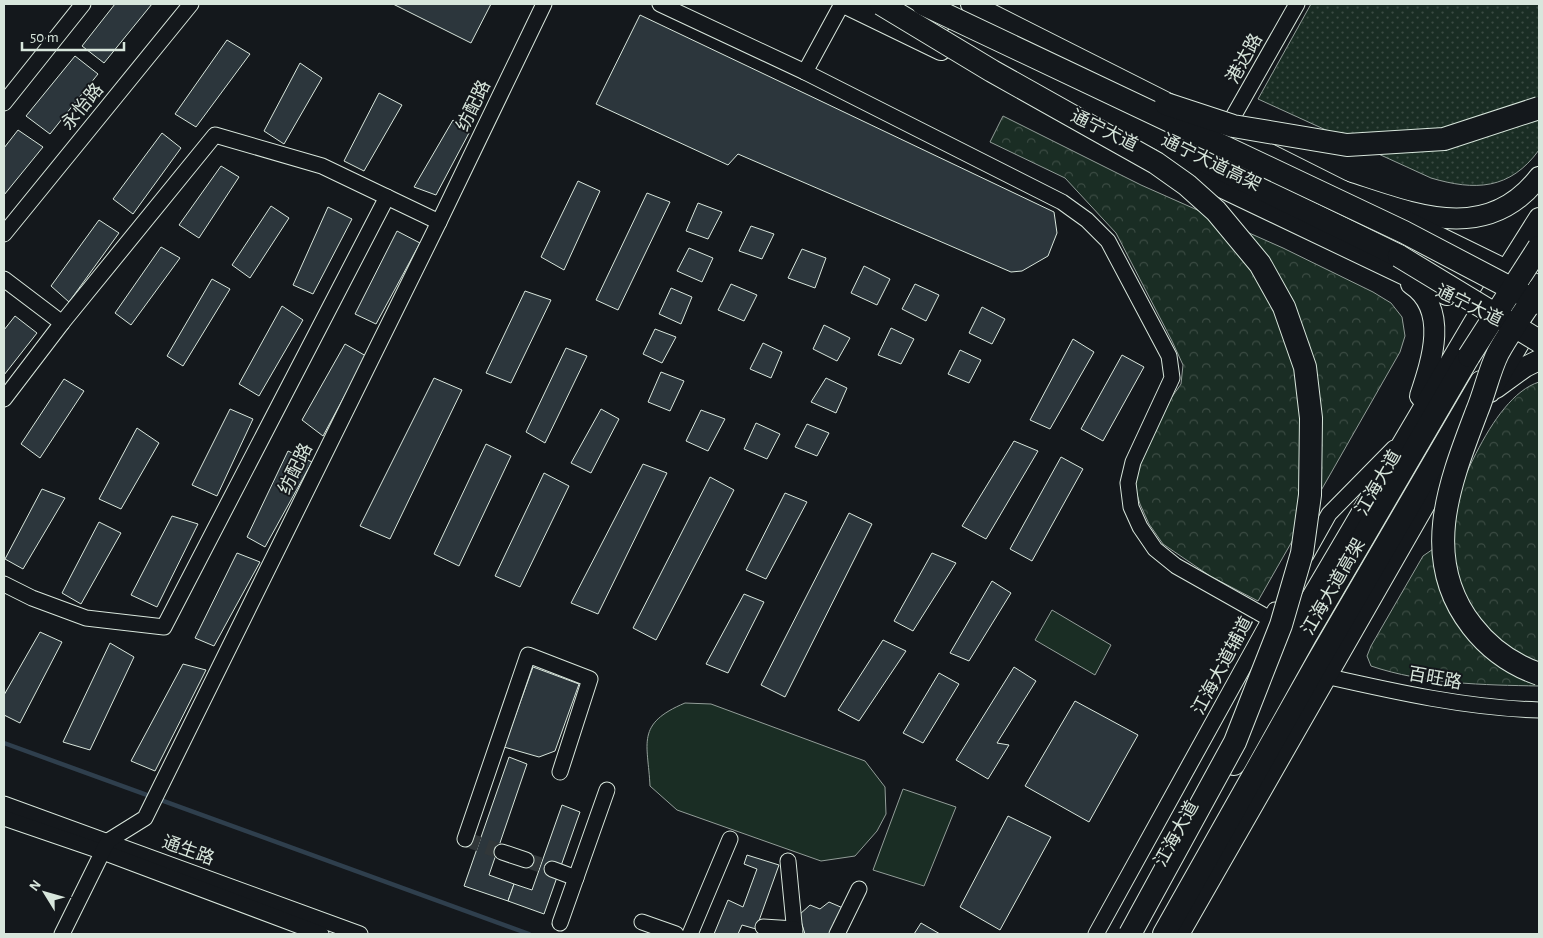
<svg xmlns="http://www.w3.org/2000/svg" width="1543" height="938" font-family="'Alegreya Sans','Noto Sans SC',sans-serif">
	<defs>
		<pattern id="grass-dots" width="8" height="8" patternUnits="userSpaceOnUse" patternTransform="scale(1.25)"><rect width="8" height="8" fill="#1a2d24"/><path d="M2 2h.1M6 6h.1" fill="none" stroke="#3b4b43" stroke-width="1.8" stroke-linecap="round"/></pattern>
		<pattern id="park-crowns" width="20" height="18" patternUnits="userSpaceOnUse" patternTransform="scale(1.25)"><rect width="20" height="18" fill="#1a2d24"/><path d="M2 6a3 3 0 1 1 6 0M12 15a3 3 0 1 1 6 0" fill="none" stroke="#3b4b43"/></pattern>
	</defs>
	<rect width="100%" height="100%" fill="#14181c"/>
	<!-- grass -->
	<path fill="url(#grass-dots)" stroke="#939e99" d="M1311 4H1539V150C1510 190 1475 191 1431 178L1258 99Z"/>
	<!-- park -->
	<g fill="url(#park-crowns)" stroke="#939e99">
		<polygon points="1003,116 1141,185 1283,248 1373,292 1391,303 1402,317 1405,336 1400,352 1258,601 1210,576 1163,544 1149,524 1140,504 1135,488 1138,468 1169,401 1181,384 1183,365 1172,341 1116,233 1065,178 990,142"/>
		<path d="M1539 382V686C1484 685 1424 684 1371 666L1367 656 1371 646 1423 556 1436 547C1455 502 1489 398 1539 382Z"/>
	</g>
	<!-- garden -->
	<g fill="#1a2d24" stroke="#939e99">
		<polygon points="1052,610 1111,645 1095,675 1035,640"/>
		<path d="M685 703 711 704 865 761 885 787 886 814 877 831 855 856 821 861 677 810 650 786C648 743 635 724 685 703Z"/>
		<polygon points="903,789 956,807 924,886 873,870"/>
	</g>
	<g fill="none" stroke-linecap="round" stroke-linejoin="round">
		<!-- stream -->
		<polyline stroke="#2f3f4d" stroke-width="4.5" points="4,743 529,934"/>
	</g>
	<!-- building -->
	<g fill="#2c363c" stroke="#d8e6dc">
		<polygon points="115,4 152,4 104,63 82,46"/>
		<polygon points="393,4 491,4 471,43"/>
		<polygon points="640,15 1054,212 1057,233 1048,256 1022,271 1011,272 738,154 728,165 596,104"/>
		<polygon points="227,40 250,54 196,127 175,114"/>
		<polygon points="75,56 98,74 50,134 26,116"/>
		<polygon points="300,63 322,78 284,144 264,131"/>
		<polygon points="379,93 402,105 364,171 344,161"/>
		<polygon points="453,120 469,133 436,195 414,187"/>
		<polygon points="18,130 43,147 4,195 4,148"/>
		<polygon points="162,133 181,148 133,214 113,199"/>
		<polygon points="221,166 239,177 199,238 179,225"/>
		<polygon points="578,181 600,191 564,270 541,257"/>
		<polygon points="647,193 670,202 618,310 596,300"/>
		<polygon points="698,203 722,212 708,239 686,231"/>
		<polygon points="271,206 289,218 250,278 232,265"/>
		<polygon points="328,207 352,219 313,294 293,285"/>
		<polygon points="99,220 119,233 69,302 51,286"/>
		<polygon points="751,226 774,234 762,259 739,251"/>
		<polygon points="397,231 420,243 376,324 355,314"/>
		<polygon points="161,247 180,258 131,325 115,313"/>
		<polygon points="689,248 713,258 702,282 677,271"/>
		<polygon points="802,249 826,258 815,288 788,278"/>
		<polygon points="864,266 890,279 877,305 851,293"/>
		<polygon points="212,279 230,289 183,366 167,356"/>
		<polygon points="731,284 757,295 744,321 718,310"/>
		<polygon points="915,284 939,295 926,321 902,309"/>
		<polygon points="671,288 692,297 681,324 659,314"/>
		<polygon points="525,291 551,300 511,383 486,373"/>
		<polygon points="282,306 303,320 259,396 239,384"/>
		<polygon points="982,307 1005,319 992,344 969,333"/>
		<polygon points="15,316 37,333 4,375 4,330"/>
		<polygon points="824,325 850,338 837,361 813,349"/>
		<polygon points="891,328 914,339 901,364 878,355"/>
		<polygon points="655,329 676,337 662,363 643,354"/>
		<polygon points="1073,339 1094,352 1050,429 1030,420"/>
		<polygon points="763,343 782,352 771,378 750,369"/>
		<polygon points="345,344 366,356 323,436 302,420"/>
		<polygon points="566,348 587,356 545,443 526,432"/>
		<polygon points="960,350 981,360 969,383 948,374"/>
		<polygon points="1122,355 1144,367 1103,441 1081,429"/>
		<polygon points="661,372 684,381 670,411 648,402"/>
		<polygon points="434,378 462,390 390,539 360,526"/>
		<polygon points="826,378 847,388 836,413 811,402"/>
		<polygon points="64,379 84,391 40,458 21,444"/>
		<polygon points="230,409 253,419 217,496 192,485"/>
		<polygon points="601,409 619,419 591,473 571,463"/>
		<polygon points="701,410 725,419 708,451 686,441"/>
		<polygon points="756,423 780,434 767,459 744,449"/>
		<polygon points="807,424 829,433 817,456 795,447"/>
		<polygon points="137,428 159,443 121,509 99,499"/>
		<polygon points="1014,441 1038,451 986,539 962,526"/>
		<polygon points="486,444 511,456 459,566 434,554"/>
		<polygon points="288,451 312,462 265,547 247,537"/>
		<polygon points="1061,457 1083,469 1032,561 1010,549"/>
		<polygon points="643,464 667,473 598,614 571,603"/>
		<polygon points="544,473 569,486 520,587 495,576"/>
		<polygon points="710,477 734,490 656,640 633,628"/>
		<polygon points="42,489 65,498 23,569 5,559"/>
		<polygon points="785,493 807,502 766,579 746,570"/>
		<polygon points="849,513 872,524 785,697 761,685"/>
		<polygon points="172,516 198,524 157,607 131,595"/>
		<polygon points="99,522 121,533 81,604 62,593"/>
		<polygon points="237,553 260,562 214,646 195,638"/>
		<polygon points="932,553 956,563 913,631 894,621"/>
		<polygon points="992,581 1011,593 969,661 950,653"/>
		<polygon points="744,594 764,602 728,673 706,664"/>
		<polygon points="40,632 62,642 20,723 4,715 4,695"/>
		<polygon points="883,640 906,651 859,721 838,710"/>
		<polygon points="110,643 134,657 90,750 63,742"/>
		<polygon points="183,664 206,670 155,771 131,761"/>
		<polygon points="533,667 579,684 555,751 539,757 504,747"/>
		<polygon points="1014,667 1036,681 997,743 1009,745 988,779 956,760"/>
		<polygon points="939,673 959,684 923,743 903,733"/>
		<polygon points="1075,701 1138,735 1089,822 1025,786"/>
		<polygon points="509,757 527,764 489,875 514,884 508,901 464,886"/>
		<polygon points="562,805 580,812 544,914 508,901 514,884 532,890"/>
		<polygon points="1008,816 1051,837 1000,930 960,907"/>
		<polygon points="747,855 779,865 756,929 742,925 738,934 714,934 728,900 743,907 757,869 744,864"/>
		<polygon points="829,902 843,908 842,919 834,922 834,934 805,934 799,915 810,905 820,909"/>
		<polygon points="921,923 940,934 914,934"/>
	</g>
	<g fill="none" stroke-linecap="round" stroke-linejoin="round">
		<!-- minor-tunnel -->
		<g stroke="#313739" stroke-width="15" stroke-dasharray="15 8" stroke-linecap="butt">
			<polyline points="465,839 502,852"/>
			<polyline points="526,860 552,869"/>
		</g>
		<defs>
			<g id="minor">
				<polyline points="660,4 805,72 1062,202 1087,220 1108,241 1169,356 1172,378 1133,462 1128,483 1131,507 1140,527 1155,549 1176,566 1270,619"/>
				<polyline points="805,72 842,4"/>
				<polyline points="4,103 83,4"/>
				<polyline points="1225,131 1297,4"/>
				<polyline points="4,234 191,4"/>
				<polyline points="4,279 62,323"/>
				<polyline points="4,399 62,323 215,135 322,166 439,222"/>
				<polyline points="1306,555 1329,514 1394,448"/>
				<polyline points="4,584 32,598 86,618 164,627 387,197"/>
				<path d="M1325 676C1396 692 1467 708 1539 710"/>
				<polyline points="4,804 360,934"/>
				<polyline points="4,818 103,852 321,934"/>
				<polyline points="465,839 528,655 590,679 560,772"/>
				<polyline points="502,852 526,860"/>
				<polyline points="788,861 795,934"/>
				<polyline points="552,869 576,878"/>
				<polyline points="642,922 676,934"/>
				<polyline points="560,923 607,790"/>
				<polyline points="763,927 795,929"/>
				<polyline points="62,934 108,841 145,818 439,222 544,4"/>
				<polyline points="690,934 730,839"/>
				<polyline points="837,934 859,889"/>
				<polyline points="1096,934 1275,610"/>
			</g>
			<g id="major">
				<polyline points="846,4 941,50"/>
				<polyline points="971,4 1181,110"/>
				<polyline points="1214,126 1349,194"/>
				<polyline points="1162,159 1447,295"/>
				<path d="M1343 191C1412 213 1486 246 1539 177"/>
				<polyline points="1402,219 1539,286"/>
				<path d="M1411 284C1449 309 1432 360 1420 396"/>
				<polyline points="1496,388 1525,367 1539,360"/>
				<polyline points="1490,392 1539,310"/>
				<polyline points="1276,658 1480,312 1539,218"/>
				<polyline points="1179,934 1456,450"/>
			</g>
			<g id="highway">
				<polyline points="955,39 1399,256"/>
				<polyline points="1234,764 1305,637 1469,356"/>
				<polyline points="1164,934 1317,663 1481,382"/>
			</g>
		</defs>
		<!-- minor casing -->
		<use href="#minor" stroke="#d8e6dc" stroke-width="17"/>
		<!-- major casing -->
		<use href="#major" stroke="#d8e6dc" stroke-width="22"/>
		<!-- highway casing -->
		<use href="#highway" stroke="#d8e6dc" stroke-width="24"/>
		<!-- minor -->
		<use href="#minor" stroke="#14181c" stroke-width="15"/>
		<!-- major -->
		<use href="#major" stroke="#14181c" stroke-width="20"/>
		<!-- highway -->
		<use href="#highway" stroke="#14181c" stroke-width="22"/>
		<defs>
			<g id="highway-bridge">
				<polyline points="881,4 992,71 1156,163 1187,185 1216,211 1260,264 1284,307 1305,367 1311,418 1310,495 1302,553 1281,625 1235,742 1130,934"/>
				<polyline points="923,4 1404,232 1539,303"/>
				<polyline points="1166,104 1233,126 1347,145 1444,139 1539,108"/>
				<polyline points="1399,256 1539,341"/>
				<path d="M1539 289C1526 310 1510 331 1498 353 1489 371 1485 392 1477 411 1450 482 1419 558 1472 626 1489 648 1513 665 1539 674"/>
				<polyline points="1469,356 1539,247"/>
			</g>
		</defs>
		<!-- highway-bridge casing -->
		<use href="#highway-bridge" stroke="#d8e6dc" stroke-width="24" stroke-linecap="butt"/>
		<!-- highway-bridge -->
		<use href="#highway-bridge" stroke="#14181c" stroke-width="22"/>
	</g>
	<g text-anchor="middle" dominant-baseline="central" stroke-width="4" stroke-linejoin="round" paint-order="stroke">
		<!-- street labels -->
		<g font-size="18" fill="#d8e6dc" stroke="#14181c">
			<text transform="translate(1245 59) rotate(-61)">港达路</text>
			<text transform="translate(474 106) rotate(-64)">纺配路</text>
			<text transform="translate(83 107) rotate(-50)">永怡路</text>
			<text transform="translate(1104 131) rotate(26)">通宁大道</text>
			<text transform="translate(1211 163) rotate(26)">通宁大道高架</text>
			<text transform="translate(1469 306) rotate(26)">通宁大道</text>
			<text transform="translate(296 469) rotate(-64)">纺配路</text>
			<text transform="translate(1379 483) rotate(-60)">江海大道</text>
			<text transform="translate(1334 587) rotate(-60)">江海大道高架</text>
			<text transform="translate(1223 666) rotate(-62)">江海大道辅道</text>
			<text transform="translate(1435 679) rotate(10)">百旺路</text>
			<text transform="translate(1177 834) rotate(-61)">江海大道</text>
			<text transform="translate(188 851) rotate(20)">通生路</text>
		</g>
	</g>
	<!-- border -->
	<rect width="1543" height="938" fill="none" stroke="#d8e6dc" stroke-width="10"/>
	<!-- north arrow -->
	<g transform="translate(45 893) rotate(307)" stroke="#14181c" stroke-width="4" paint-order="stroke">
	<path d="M0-4L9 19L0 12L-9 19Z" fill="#d8e6dc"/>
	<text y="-8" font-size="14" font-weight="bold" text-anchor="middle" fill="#d8e6dc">N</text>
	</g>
	<!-- scale -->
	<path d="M22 42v8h102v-8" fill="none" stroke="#d8e6dc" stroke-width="2.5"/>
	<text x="30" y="42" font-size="15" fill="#d8e6dc" stroke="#14181c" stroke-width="4" paint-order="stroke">50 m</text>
</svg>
